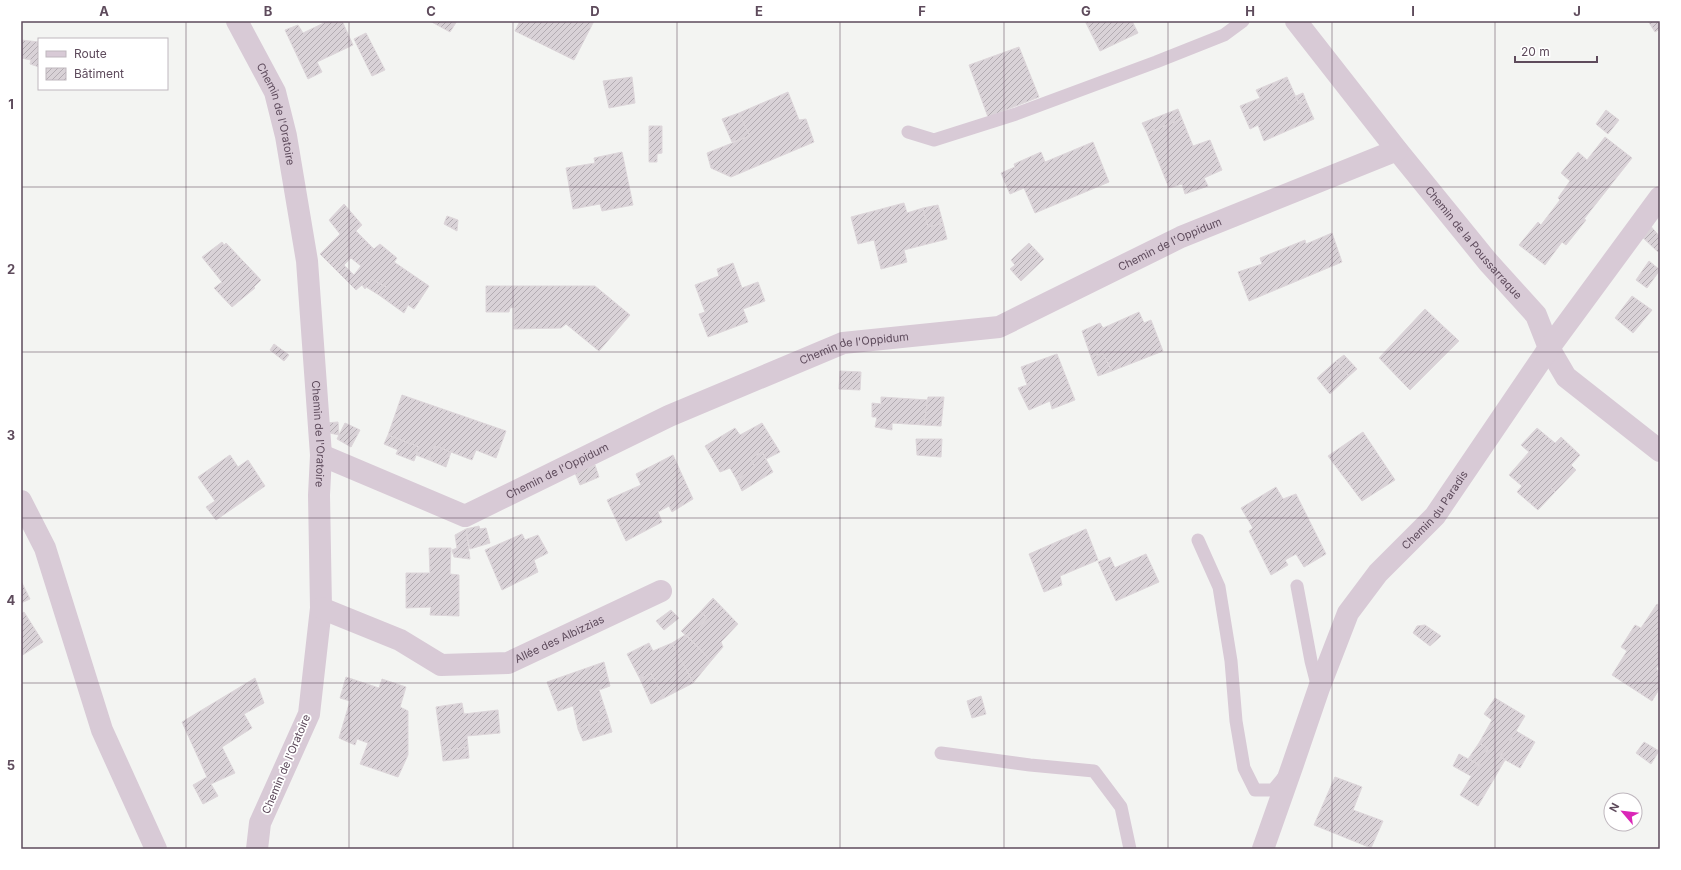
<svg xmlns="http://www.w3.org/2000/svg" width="1681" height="870" font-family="Inter,sans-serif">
	<defs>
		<pattern id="building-hatch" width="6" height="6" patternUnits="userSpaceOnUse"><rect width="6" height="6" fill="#d9d2d7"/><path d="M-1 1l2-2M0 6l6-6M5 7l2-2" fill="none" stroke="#b3acb2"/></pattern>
	</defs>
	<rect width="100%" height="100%" fill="#f3f4f2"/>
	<!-- building -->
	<g fill="url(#building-hatch)" stroke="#ddd6da" fill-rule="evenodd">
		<polygon points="328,21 342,21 353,45 317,62 322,72 308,79 285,30 298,25 303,33"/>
		<polygon points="430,21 457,21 450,32"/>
		<polygon points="520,21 594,21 574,60 515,31"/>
		<polygon points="1085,21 1132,21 1138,33 1100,51"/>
		<polygon points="1648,21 1660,21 1660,29 1655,32"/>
		<polygon points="366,33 385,70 372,76 354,39"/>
		<polygon points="21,40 39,42 39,67 30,64 31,60 21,58"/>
		<polygon points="1019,47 1039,97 988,117 969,65"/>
		<polygon points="632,77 635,103 609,108 603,81"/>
		<polygon points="1287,77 1299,104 1306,101 1314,119 1264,141 1258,125 1250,129 1240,106 1260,98 1256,90"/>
		<polygon points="788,92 799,120 806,119 814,142 731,177 711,168 707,153 750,136 739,113"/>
		<polygon points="1303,93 1306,101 1299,104 1296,96"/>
		<polygon points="1178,109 1182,119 1147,133 1142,123"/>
		<polygon points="1606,110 1619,120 1608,134 1596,124"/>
		<polygon points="739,113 750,136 732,142 722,119"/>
		<polygon points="1182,119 1193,146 1210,140 1222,170 1204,178 1208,186 1185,194 1182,184 1169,188 1147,133"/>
		<polygon points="649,126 662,126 662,153 657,154 657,162 649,162"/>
		<polygon points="1605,137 1632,158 1584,219 1586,220 1566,245 1562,242 1545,265 1519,245 1538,222 1541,225 1560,200 1558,198 1570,181 1561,173 1578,152 1587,160"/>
		<polygon points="1093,142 1109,182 1035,213 1024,188 1010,194 1001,173 1015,167 1014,164 1041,152 1045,162"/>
		<polygon points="622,152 633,205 602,211 600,204 573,209 566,168 595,163 594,158"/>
		<polygon points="904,203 907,213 923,208 928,227 943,223 947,239 904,250 907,262 881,269 874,240 858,244 851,217"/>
		<path d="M344 204 362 225 356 231 374 249 380 244 397 258 394 262 429 286 414 309 408 305 404 313 379 295 386 287 372 279 365 289 362 285 356 290 320 254 340 234 329 220ZM351 258 361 266 354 275 344 265Z"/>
		<polygon points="938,205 943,223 928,227 923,208"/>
		<polygon points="447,216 458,220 457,231 444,224"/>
		<polygon points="1648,223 1660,237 1660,250 1658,252 1639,234"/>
		<polygon points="1332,233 1342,262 1249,301 1238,272 1262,264 1260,258 1305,240 1306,244"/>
		<polygon points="222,242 224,245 226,243 261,280 254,287 255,288 232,307 214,288 222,282 202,257"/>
		<polygon points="1029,243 1044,259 1021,281 1010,269 1015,265 1011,260"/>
		<polygon points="1649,261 1660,270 1647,288 1636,280"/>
		<polygon points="733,263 742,288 758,282 765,301 743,309 748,322 708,337 699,314 705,312 695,285 719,276 717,269"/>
		<polygon points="372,279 386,287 379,295 366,287"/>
		<polygon points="486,286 595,286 630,315 599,351 566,324 561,328 514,329 514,307 510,308 509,312 486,312"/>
		<polygon points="1632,296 1652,310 1633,333 1615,318"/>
		<polygon points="1425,309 1459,341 1410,390 1379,358"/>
		<polygon points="1139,312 1144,323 1151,320 1163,351 1112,371 1102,353 1091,357 1082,331 1100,323 1103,328"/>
		<polygon points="274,344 289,355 284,361 270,350"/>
		<polygon points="1102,353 1112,371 1098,376 1091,357"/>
		<polygon points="1057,354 1075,400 1052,409 1050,401 1029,410 1018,388 1027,385 1021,367"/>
		<polygon points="1344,355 1357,369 1349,376 1336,361"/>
		<polygon points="1336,361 1349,376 1330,394 1317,378"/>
		<polygon points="840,371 861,372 860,390 839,389"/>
		<polygon points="402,395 506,431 496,458 476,450 472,460 435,446 429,460 416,455 419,447 388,435"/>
		<polygon points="881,397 928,400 924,425 892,423 892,430 875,427 877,417 872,417 872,403 881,404"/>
		<polygon points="928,397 944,397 941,426 924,425"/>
		<polygon points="338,422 339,435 325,432 325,423"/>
		<polygon points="345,423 360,430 351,447 337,439"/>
		<polygon points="762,423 780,452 766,459 762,452 751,458 755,467 737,480 730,468 720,472 705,446 735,428 740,435"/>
		<polygon points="1537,428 1555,443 1561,437 1580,455 1551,487 1555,492 1538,510 1517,492 1522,486 1509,475 1529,452 1521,445"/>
		<polygon points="1363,432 1395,480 1362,501 1328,456"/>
		<polygon points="388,435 419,447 414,461 396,454 398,450 384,444"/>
		<polygon points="916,439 942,439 941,457 917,455"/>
		<polygon points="435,446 451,452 446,467 429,460"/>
		<polygon points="762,452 773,472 742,491 737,480 755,467 751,458"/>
		<polygon points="230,455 238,467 248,460 265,486 216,520 206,507 215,501 198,477"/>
		<polygon points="673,455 693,499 672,512 669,506 658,512 662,522 626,541 607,500 641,485 636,474"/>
		<polygon points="595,465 599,477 580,485 575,473"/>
		<polygon points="1571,465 1576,470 1555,492 1551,487"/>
		<polygon points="1276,487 1283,499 1296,494 1326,554 1304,567 1296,554 1285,560 1288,565 1271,575 1249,531 1253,528 1241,508"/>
		<polygon points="479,526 480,529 486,528 490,543 470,549 466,529"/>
		<polygon points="466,529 470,559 454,557 452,550 457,548 455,535"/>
		<polygon points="1086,529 1098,560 1060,576 1062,585 1044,592 1029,554"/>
		<polygon points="522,534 525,540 538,535 548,553 534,560 538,572 502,590 485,550"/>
		<polygon points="429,548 451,548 450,574 459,575 459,616 430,615 431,607 406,608 406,573 430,573"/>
		<polygon points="1146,554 1159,582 1116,601 1103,573"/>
		<polygon points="1110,557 1115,568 1103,573 1098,562"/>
		<polygon points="21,581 30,599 21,603"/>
		<polygon points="713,598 738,624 721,642 723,647 711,661 690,639 707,618 700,612"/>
		<polygon points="1657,604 1660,606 1660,663 1656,669 1660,672 1660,688 1652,701 1612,675 1627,651 1621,647 1635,625 1641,628"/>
		<polygon points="671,610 679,618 664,630 656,621"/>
		<polygon points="24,612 43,642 21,656 21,614"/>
		<polygon points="700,612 707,618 690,639 681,631"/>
		<polygon points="1425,625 1441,636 1430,646 1413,633 1417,626"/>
		<polygon points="685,635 711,661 693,683 672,643"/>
		<polygon points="649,643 653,651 672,643 693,683 664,698 651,673 640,679 627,654"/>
		<polygon points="604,662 610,686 599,690 608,718 578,729 573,706 558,711 547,682"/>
		<polygon points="651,673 664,698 651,704 640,679"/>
		<polygon points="346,677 379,688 382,679 406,687 400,707 408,711 408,755 398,777 360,764 368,743 357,739 355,745 339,738 350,701 340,698"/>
		<polygon points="255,678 264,703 244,714 252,728 222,747 235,773 211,784 218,796 203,804 193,785 207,777 182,722"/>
		<polygon points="981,696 986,714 972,718 967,701"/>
		<polygon points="1495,698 1525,716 1500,757 1505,760 1478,806 1460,795 1488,749 1479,743 1492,720 1484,714"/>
		<polygon points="462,703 464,714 498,710 500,733 467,736 468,747 442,751 436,707"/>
		<polygon points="608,718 612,732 583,741 578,729"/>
		<polygon points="1516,731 1535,742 1520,768 1500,757"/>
		<polygon points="1644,742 1659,751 1651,764 1636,753"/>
		<polygon points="1479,743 1488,749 1479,765 1468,759"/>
		<polygon points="468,747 469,758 443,761 442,751"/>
		<polygon points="1459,754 1479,765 1471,776 1453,766"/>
		<polygon points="1335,777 1362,787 1353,810 1383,821 1371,848 1314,825"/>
	</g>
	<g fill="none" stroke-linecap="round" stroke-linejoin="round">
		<!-- service -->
		<g stroke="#d8cad6" stroke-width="13">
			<polyline points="908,132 934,140 1016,114 1156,62 1224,35 1243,21"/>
			<polyline points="1198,540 1219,587 1231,661 1236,721 1244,768 1255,790 1273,790 1283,778"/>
			<polyline points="1297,586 1311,661 1318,688"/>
			<polyline points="941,753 1030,765 1094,771 1121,807 1130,849"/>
		</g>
		<!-- minor -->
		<g stroke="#d8cad6" stroke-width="22">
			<path id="s1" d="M237 21 275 92 286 136 307 261 321 455 319 495 321 608 309 714 260 823 257 849"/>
			<path id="s2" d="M1296 21 1397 150 1488 262 1536 315 1549 348 1566 377 1660 451"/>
			<path id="s3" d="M321 455 465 516 669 416 843 343 999 327 1181 237 1397 150"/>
			<polyline points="21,501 45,548 102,730 156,849"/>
			<path id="s4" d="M321 608 400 640 441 665 508 663 661 591"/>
			<path id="s5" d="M1263 849 1293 764 1319 688 1348 613 1378 573 1435 516 1549 348 1660 197"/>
		</g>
	</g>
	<!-- grid -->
	<path fill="none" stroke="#5e4b5c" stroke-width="1" stroke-opacity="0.55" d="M186 21V849M349 21V849M513 21V849M677 21V849M840 21V849M1004 21V849M1168 21V849M1332 21V849M1495 21V849M21 187H1660M21 352H1660M21 518H1660M21 683H1660"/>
	<g text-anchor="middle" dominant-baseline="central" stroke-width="3.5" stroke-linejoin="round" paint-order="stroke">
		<!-- street labels -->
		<g font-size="11" fill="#5e4b5c" stroke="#fff">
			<text stroke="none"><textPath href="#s1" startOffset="102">Chemin de l'Oratoire</textPath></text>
			<text stroke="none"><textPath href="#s2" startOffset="284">Chemin de la Poussarraque</textPath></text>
			<text stroke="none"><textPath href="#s3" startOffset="919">Chemin de l'Oppidum</textPath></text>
			<text stroke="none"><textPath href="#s3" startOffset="582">Chemin de l'Oppidum</textPath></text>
			<text stroke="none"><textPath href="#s1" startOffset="426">Chemin de l'Oratoire</textPath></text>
			<text stroke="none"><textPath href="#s3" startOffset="259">Chemin de l'Oppidum</textPath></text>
			<text stroke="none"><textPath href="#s5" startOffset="386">Chemin du Paradis</textPath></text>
			<text stroke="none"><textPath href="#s4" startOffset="257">Allée des Albizzias</textPath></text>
			<text transform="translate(286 764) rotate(-67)">Chemin de l'Oratoire</text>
		</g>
	</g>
	<!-- border -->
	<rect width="1681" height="870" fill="none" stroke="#ffffff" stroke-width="44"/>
	<!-- legend -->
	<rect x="38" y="38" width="130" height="52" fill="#ffffff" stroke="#bfb7be"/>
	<rect x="46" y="51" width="20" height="6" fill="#d8cad6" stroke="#bfb7be"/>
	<text x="74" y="58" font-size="12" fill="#5e4b5c">Route</text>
	<rect x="46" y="68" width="20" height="12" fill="url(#building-hatch)" stroke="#bfb7be"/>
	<text x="74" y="78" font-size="12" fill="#5e4b5c">Bâtiment</text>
	<!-- north arrow -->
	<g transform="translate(1623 812) rotate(298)"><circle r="19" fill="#ffffff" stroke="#bfb7be"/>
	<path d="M0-3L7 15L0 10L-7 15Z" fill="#da26b7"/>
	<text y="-6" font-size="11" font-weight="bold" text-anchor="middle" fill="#5e4b5c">N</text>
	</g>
	<!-- scale -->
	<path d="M1515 56v6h82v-6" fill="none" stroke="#5e4b5c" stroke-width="2"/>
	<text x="1521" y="56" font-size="12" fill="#5e4b5c" stroke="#ffffff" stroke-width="3" paint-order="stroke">20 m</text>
	<rect x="22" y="22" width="1637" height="826" fill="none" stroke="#5e4b5c" stroke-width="1.5"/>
	<g font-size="13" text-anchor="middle" font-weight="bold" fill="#5e4b5c">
		<text x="104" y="16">A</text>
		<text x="268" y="16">B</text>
		<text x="431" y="16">C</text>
		<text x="595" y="16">D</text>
		<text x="759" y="16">E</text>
		<text x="922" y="16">F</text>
		<text x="1086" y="16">G</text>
		<text x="1250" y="16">H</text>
		<text x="1413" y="16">I</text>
		<text x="1577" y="16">J</text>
		<text x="11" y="109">1</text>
		<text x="11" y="274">2</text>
		<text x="11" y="440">3</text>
		<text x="11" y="605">4</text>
		<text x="11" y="770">5</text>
	</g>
</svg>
